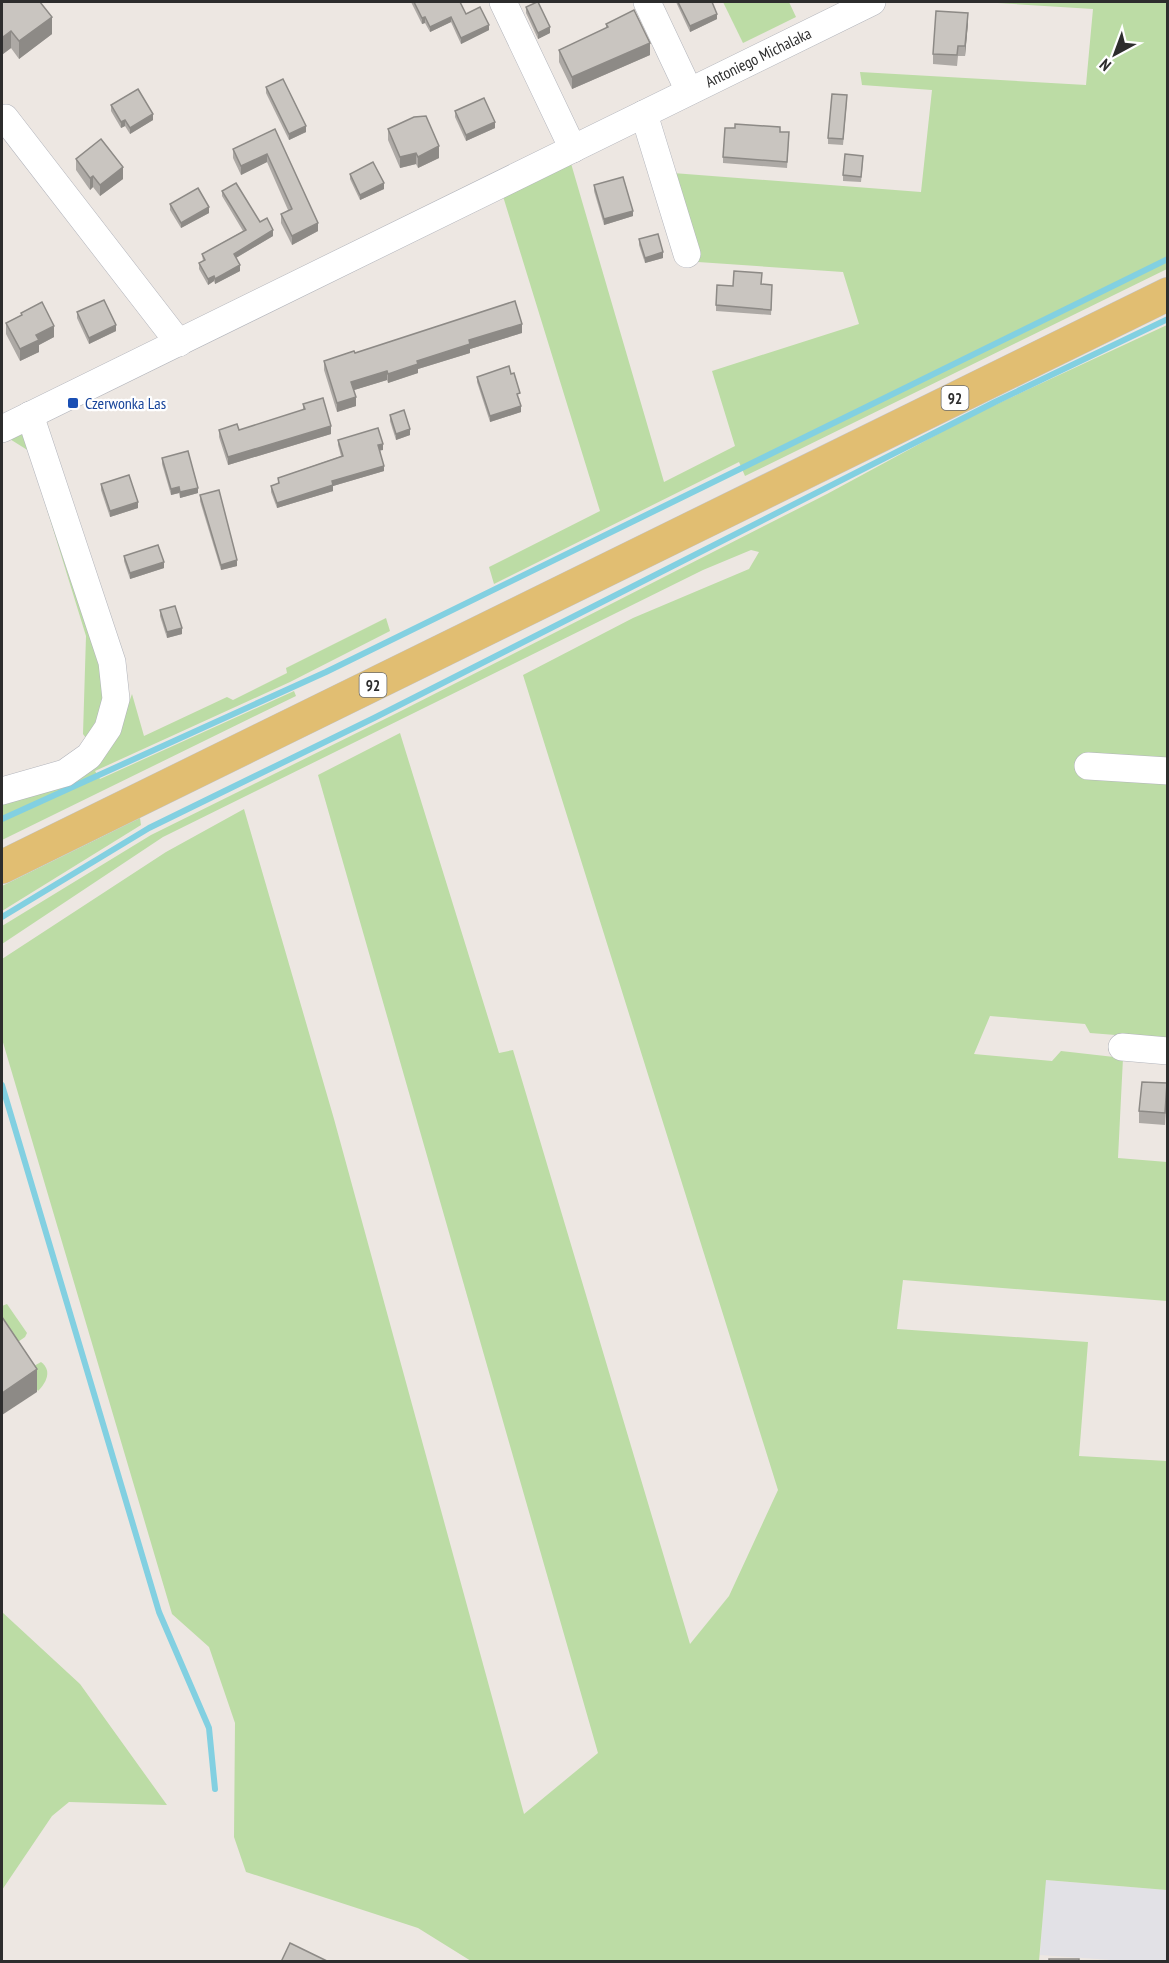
<svg xmlns="http://www.w3.org/2000/svg" width="1169" height="1963" font-family="'PT Sans Narrow',sans-serif">
	<rect width="100%" height="100%" fill="#ede7e2"/>
	<!-- industrial -->
	<polygon fill="#e2e1e6" points="1045,1880 1167,1890 1167,1961 1125,1961 1040,1955"/>
	<!-- green -->
	<g fill="#bcdca5">
		<polygon points="723,2 789,2 796,17 743,43"/>
		<polygon points="982,2 1167,2 1167,269 745,476 739,462 494,584 489,567 600,511 502,193 570,160 664,482 735,446 712,371 859,324 843,272 698,262 673,173 921,192 932,90 862,85 860,72 1086,85 1093,9"/>
		<polygon points="1167,325 1167,1039 1090,1033 1085,1024 990,1016 974,1054 1052,1061 1061,1051 1123,1058 1118,1158 1167,1162 1167,1301 903,1280 897,1329 1088,1342 1079,1456 1167,1461 1167,1890 1046,1880 1039,1961 471,1961 418,1928 246,1872 234,1837 235,1723 209,1647 172,1614 2,1039 2,959 166,852 244,809 334,1119 524,1814 598,1753 318,775 400,733 499,1053 513,1050 690,1644 729,1596 778,1490 523,675 633,618 749,569 759,552 751,550 703,570 163,837 2,944 2,926 151,835 397,713 827,494 971,416"/>
		<polygon points="24,433 107,689 92,746 83,734 86,636 29,451 5,436"/>
		<polygon points="386,618 390,631 290,682 95,771 100,779 294,691 296,696 2,840 2,799 118,733 132,694 144,736 227,697 233,700 287,673 286,668"/>
		<polygon points="140,818 141,825 2,911 2,886"/>
		<polygon points="7,1304 27,1333 25,1337 15,1344 2,1324 2,1306"/>
		<path d="M41 1362C52 1370 47 1382 38 1391L25 1371Z"/>
		<polygon points="2,1612 80,1684 167,1805 69,1802 52,1816 2,1890"/>
	</g>
	<g fill="none" stroke-linecap="round" stroke-linejoin="round">
		<!-- stream -->
		<g stroke="#82d0e1" stroke-width="6">
			<polyline points="2,819 326,672 1168,259"/>
			<polyline points="2,917 149,828 374,718 995,402 1168,319"/>
			<polyline points="2,1085 159,1612 209,1728 215,1789"/>
		</g>
		<defs>
			<g id="minor">
				<polyline points="503,2 573,149"/>
				<polyline points="647,2 689,91"/>
				<polyline points="644,114 687,254"/>
				<polyline points="5,118 179,343"/>
				<polyline points="2,429 872,2"/>
				<polyline points="1088,766 1168,771"/>
				<polyline points="2,791 65,773 89,756 108,728 116,699 112,662 30,415"/>
				<polyline points="1122,1047 1168,1051"/>
			</g>
			<polyline id="major" points="2,867 1168,294"/>
		</defs>
		<!-- minor casing -->
		<use href="#minor" stroke="#b2b4bb" stroke-width="28"/>
		<!-- major casing -->
		<use href="#major" stroke="#c4c4c4" stroke-width="34"/>
		<!-- minor -->
		<use href="#minor" stroke="#fff" stroke-width="27"/>
		<!-- major -->
		<use href="#major" stroke="#e1be72" stroke-width="33"/>
	</g>
	<!-- wall -->
	<g fill="#ada9a5">
		<polygon points="2,2 52,34 19,59 11,48 3,54 2,52"/>
		<polygon points="411,2 460,2 466,14 489,30 461,44 451,22 430,32 425,23 422,24"/>
		<polygon points="676,2 712,2 717,19 690,32"/>
		<polygon points="526,7 550,33 538,39 526,13"/>
		<polygon points="968,23 965,56 958,56 957,66 933,64 933,54"/>
		<polygon points="606,24 650,55 572,89 559,62 559,50 606,28"/>
		<polygon points="266,87 306,132 289,140 266,93"/>
		<polygon points="847,101 843,145 828,144 828,138"/>
		<polygon points="111,105 153,120 130,134 125,126 121,128 111,111"/>
		<polygon points="455,111 495,128 466,141 455,117"/>
		<polygon points="275,129 318,231 292,245 281,223 281,214 288,210 267,162 241,175 233,158 233,149"/>
		<polygon points="388,129 439,158 418,168 416,164 400,168 388,140"/>
		<polygon points="789,138 787,168 723,163 723,157"/>
		<polygon points="76,159 123,179 100,196 93,187 90,190 76,170"/>
		<polygon points="863,162 861,182 843,181 843,175"/>
		<polygon points="350,174 384,189 360,200 350,179"/>
		<polygon points="594,185 633,216 604,225 594,191"/>
		<polygon points="222,191 260,222 273,236 236,258 240,271 215,284 214,281 208,285 199,269 199,263 203,261 202,254 243,231 222,196"/>
		<polygon points="170,204 209,213 181,228 170,210"/>
		<polygon points="639,239 663,258 645,263 639,245"/>
		<polygon points="761,284 772,291 771,315 716,311 716,305 733,286"/>
		<polygon points="77,312 116,331 89,344 77,318"/>
		<polygon points="21,313 54,337 39,345 39,352 20,361 6,334 6,323 21,315"/>
		<polygon points="522,333 470,349 470,353 418,369 418,373 388,383 387,380 354,390 356,406 337,412 324,370 324,361 355,353"/>
		<polygon points="477,377 520,399 519,399 521,412 490,422 477,382"/>
		<polygon points="303,404 331,434 228,465 219,437 219,430 239,430 303,410"/>
		<polygon points="390,415 410,435 396,440 390,421"/>
		<polygon points="338,440 383,450 380,450 384,471 333,486 333,491 277,508 271,492 271,486 278,484 278,478 341,456 338,445"/>
		<polygon points="162,458 198,493 180,498 179,493 171,495 162,464"/>
		<polygon points="101,484 138,508 110,517 101,490"/>
		<polygon points="200,495 237,566 221,570 200,501"/>
		<polygon points="124,556 164,568 130,579 124,561"/>
		<polygon points="160,610 182,634 167,638 160,616"/>
		<polygon points="1167,1095 1165,1125 1139,1123 1139,1111"/>
	</g>
	<!-- shaded-wall -->
	<g fill="#8d8a86">
		<polygon points="968,13 968,23 965,56 965,46"/>
		<polygon points="717,14 717,19 690,32 690,26"/>
		<polygon points="52,17 52,34 19,59 19,41"/>
		<polygon points="425,17 425,23 422,24 422,18"/>
		<polygon points="451,17 451,22 430,32 430,27"/>
		<polygon points="489,25 489,30 461,44 461,38"/>
		<polygon points="550,27 550,33 538,39 538,33"/>
		<polygon points="11,31 11,48 3,54 3,37"/>
		<polygon points="650,43 650,55 572,89 572,77"/>
		<polygon points="153,114 153,120 130,134 130,128"/>
		<polygon points="125,120 125,126 121,128 121,122"/>
		<polygon points="495,122 495,128 466,141 466,135"/>
		<polygon points="306,126 306,132 289,140 289,134"/>
		<polygon points="439,146 439,158 418,168 418,157"/>
		<polygon points="416,153 416,164 400,168 400,157"/>
		<polygon points="267,154 267,162 241,175 241,166"/>
		<polygon points="123,167 123,179 100,196 100,185"/>
		<polygon points="93,176 93,187 90,190 90,178"/>
		<polygon points="384,183 384,189 360,200 360,195"/>
		<polygon points="209,207 209,213 181,228 181,223"/>
		<polygon points="633,211 633,216 604,225 604,219"/>
		<polygon points="318,223 318,231 292,245 292,236"/>
		<polygon points="273,230 273,236 234,259 234,254"/>
		<polygon points="663,252 663,258 645,263 645,258"/>
		<polygon points="240,265 240,271 215,284 215,279"/>
		<polygon points="214,276 214,281 208,285 208,279"/>
		<polygon points="522,324 522,333 470,349 470,353 418,369 418,373 388,383 388,374 417,361 469,340"/>
		<polygon points="116,325 116,331 89,344 89,338"/>
		<polygon points="54,326 54,337 39,345 39,352 20,361 20,349 36,335"/>
		<polygon points="387,371 387,380 351,391 351,382"/>
		<polygon points="356,397 356,406 337,412 337,403"/>
		<polygon points="521,406 521,412 490,422 490,416"/>
		<polygon points="331,426 331,434 228,465 228,457"/>
		<polygon points="410,429 410,435 396,440 396,434"/>
		<polygon points="383,444 383,450 378,451 378,445"/>
		<polygon points="384,466 384,471 333,486 333,491 277,508 277,503 332,481"/>
		<polygon points="179,487 179,493 171,495 171,489"/>
		<polygon points="198,488 198,493 180,498 180,492"/>
		<polygon points="138,502 138,508 110,517 110,511"/>
		<polygon points="237,560 237,566 221,570 221,565"/>
		<polygon points="164,562 164,568 130,579 130,573"/>
		<polygon points="182,628 182,634 167,638 167,632"/>
		<polygon points="37,1369 37,1392 2,1415 2,1393"/>
	</g>
	<!-- building -->
	<g fill="#c9c5c0" stroke="#8d8a86" stroke-width="1.5">
		<polygon points="2,2 40,2 52,17 19,41 11,31 3,37 2,35"/>
		<polygon points="414,2 460,2 466,14 480,7 489,25 461,38 451,17 430,27 425,17 422,18"/>
		<polygon points="537,2 538,2 550,27 538,33 526,7"/>
		<polygon points="678,2 712,2 717,14 690,26"/>
		<polygon points="634,10 650,43 572,77 559,50 608,27 606,24"/>
		<polygon points="936,11 968,13 965,46 958,46 957,55 933,54"/>
		<polygon points="283,79 306,126 289,134 266,87"/>
		<polygon points="138,89 153,114 130,128 125,120 121,122 111,105"/>
		<polygon points="832,94 847,95 843,139 828,138"/>
		<polygon points="484,98 495,122 466,135 455,111"/>
		<polygon points="426,116 439,146 418,157 416,153 400,157 388,129 414,117"/>
		<polygon points="735,124 780,127 780,132 789,132 787,162 723,157 725,128 735,128"/>
		<polygon points="275,129 318,223 292,236 281,214 292,209 267,154 241,166 233,149"/>
		<polygon points="101,139 123,167 100,185 93,176 90,178 76,159"/>
		<polygon points="845,154 863,156 861,177 843,175"/>
		<polygon points="373,162 384,183 360,195 350,174"/>
		<polygon points="623,177 633,211 604,219 594,185"/>
		<polygon points="236,183 260,222 267,218 273,230 234,254 240,265 215,279 214,276 208,279 199,263 205,260 202,254 246,230 222,191"/>
		<polygon points="198,188 209,207 181,223 170,204"/>
		<polygon points="658,234 663,252 645,258 639,239"/>
		<polygon points="734,271 762,273 761,284 772,285 771,310 716,305 717,285 733,286"/>
		<polygon points="104,300 116,325 89,338 77,312"/>
		<polygon points="515,301 522,324 469,340 470,344 417,361 418,364 388,374 387,371 351,382 356,397 337,403 324,361 354,351 355,353"/>
		<polygon points="42,302 54,326 36,335 39,340 20,349 6,323 22,315 21,313"/>
		<polygon points="509,366 511,374 514,373 520,393 517,394 521,406 490,416 477,377"/>
		<polygon points="323,398 331,426 228,457 219,430 237,424 239,430 305,409 303,404"/>
		<polygon points="404,410 410,429 396,434 390,415"/>
		<polygon points="378,428 383,444 378,445 384,466 332,481 333,485 277,503 271,486 279,483 278,478 343,456 338,440"/>
		<polygon points="188,451 198,488 180,492 179,487 171,489 162,458"/>
		<polygon points="129,475 138,502 110,511 101,484"/>
		<polygon points="219,490 237,560 221,565 200,495"/>
		<polygon points="158,545 164,562 130,573 124,556"/>
		<polygon points="175,606 182,628 167,632 160,610"/>
		<polygon points="1142,1082 1167,1083 1165,1113 1139,1111"/>
		<polygon points="2,1317 37,1369 2,1393"/>
		<polygon points="290,1943 329,1962 281,1962"/>
		<rect x="1049" y="1959" width="30" height="3"/>
	</g>
	<!-- markers -->
	<rect fill="#1a4fb4" stroke="#fff" stroke-width="2" x="67" y="397" width="12" height="12" rx="3"/>
	<g text-anchor="middle" dominant-baseline="central" stroke-width="4.5" stroke-linejoin="round" paint-order="stroke">
		<!-- shield labels -->
		<g fill="#fff" stroke="#6c6c6c" stroke-width="1.5">
			<rect x="941.5" y="386" width="27" height="24" rx="4.5"/>
			<rect x="359.5" y="673" width="27" height="24" rx="4.5"/>
		</g>
		<g font-size="15" font-weight="bold" fill="#2d2d2d">
			<text x="955" y="398">92</text>
			<text x="373" y="685">92</text>
		</g>
		<!-- street labels -->
		<g font-size="16" fill="#2d2d2d" stroke="#fff">
			<text transform="translate(758 57) rotate(-26)">Antoniego Michalaka</text>
		</g>
		<!-- transit labels -->
		<g font-size="16" fill="#164399" stroke="#fff" text-anchor="start">
			<text x="85" y="403">Czerwonka Las</text>
		</g>
	</g>
	<!-- border -->
	<rect width="1169" height="1963" fill="none" stroke="#2d2d2d" stroke-width="6"/>
	<!-- north arrow -->
	<g transform="translate(1115 54) rotate(221)" stroke="#ffffff" stroke-width="4.5" paint-order="stroke">
	<path d="M0-4.5L10 22L0 15L-10 22Z" fill="#2d2d2d"/>
	<text y="-9" font-size="16" font-weight="bold" text-anchor="middle" fill="#2d2d2d">N</text>
	</g>
</svg>
